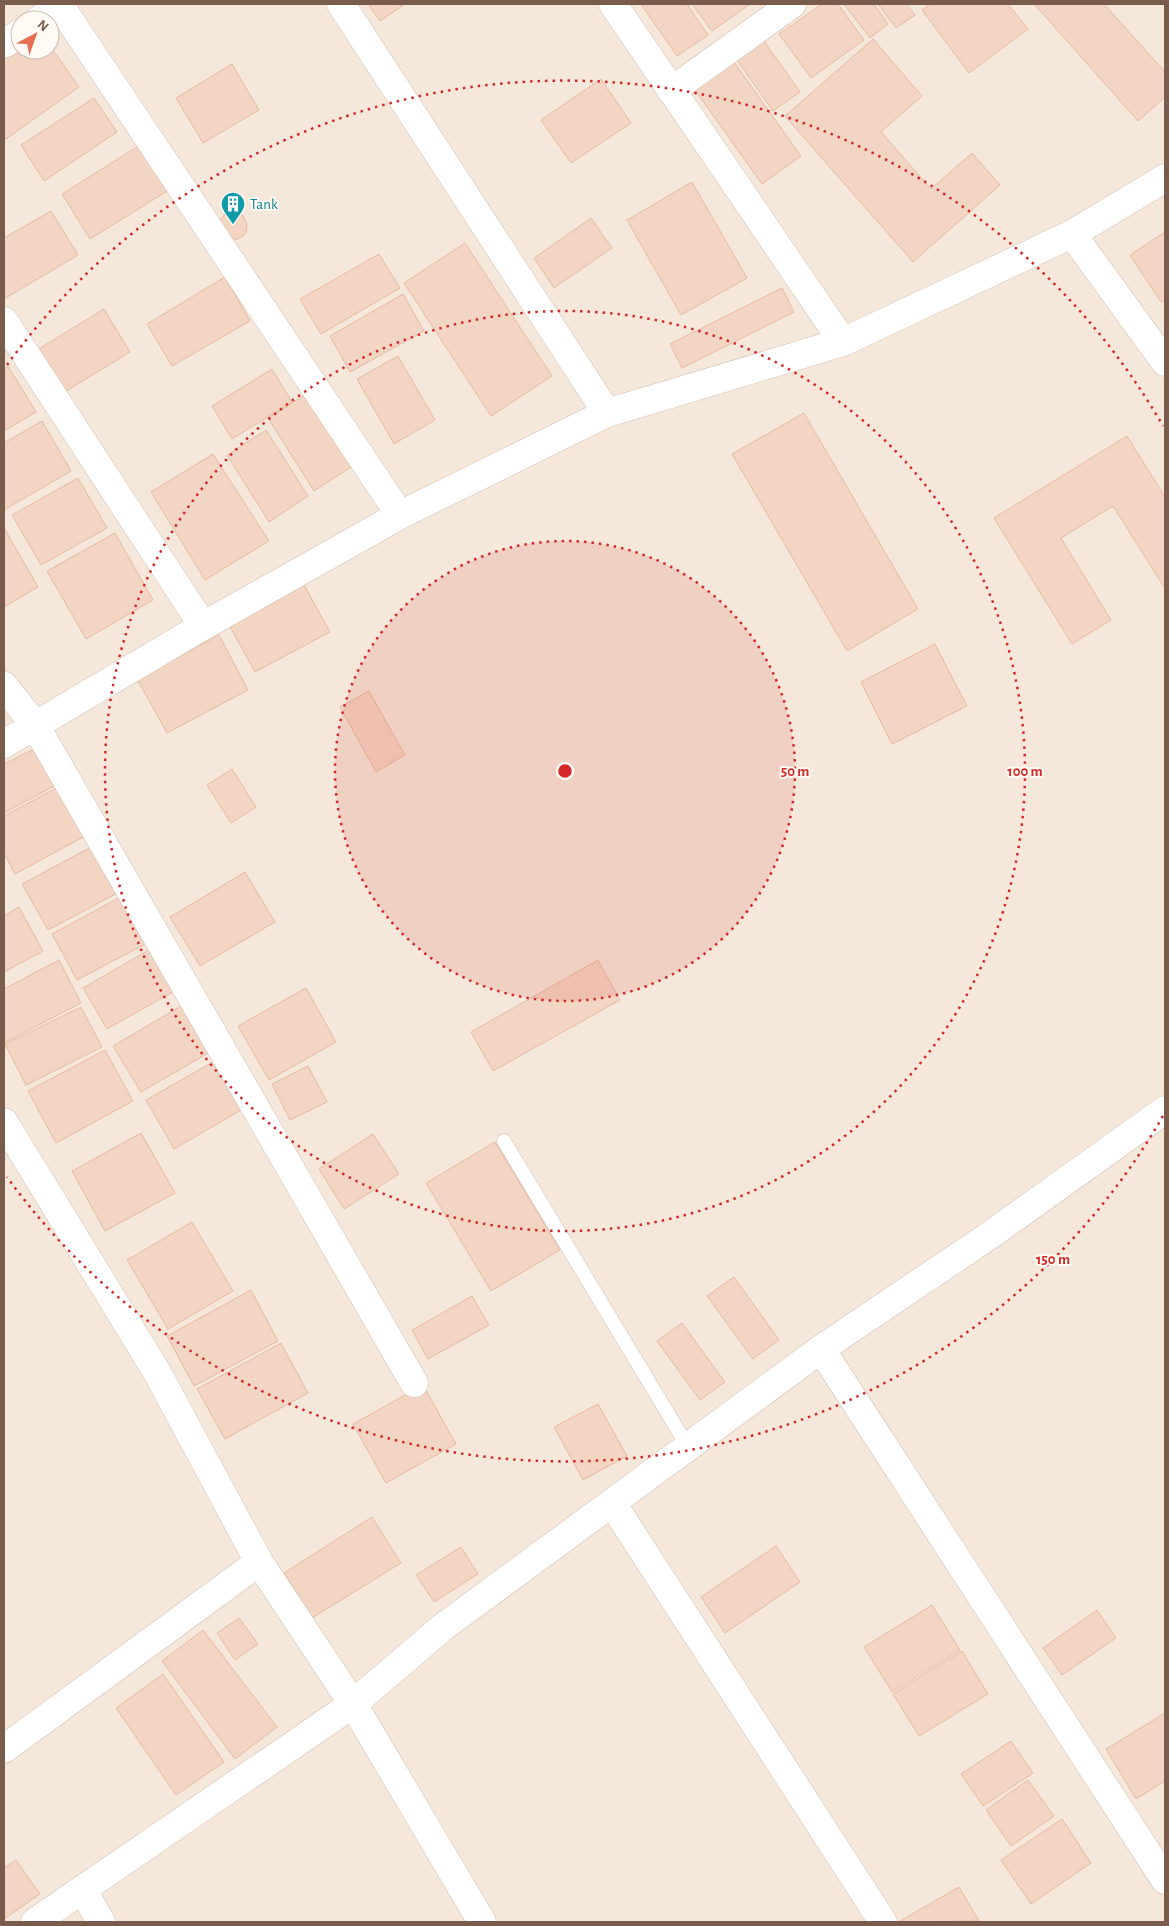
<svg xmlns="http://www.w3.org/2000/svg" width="1169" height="1926" font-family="'Alegreya Sans',sans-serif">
	<rect width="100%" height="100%" fill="#fdf6ec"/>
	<!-- residential -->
	<path fill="#f5e8da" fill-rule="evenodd" d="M4 4H1165V1922H4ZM20 20H50V50H20Z"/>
	<!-- building -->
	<g fill="#f3d5c3" stroke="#e6bba3">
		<polygon points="368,4 405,4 380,21"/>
		<polygon points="641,4 687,4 708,35 677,56"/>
		<polygon points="692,4 750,4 712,31"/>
		<polygon points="822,4 838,4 864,40 811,78 779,34"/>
		<polygon points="844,4 874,4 888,24 870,38"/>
		<polygon points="878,4 906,4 915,15 896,28"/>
		<polygon points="930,4 1008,4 1028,29 969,73 922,10"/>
		<polygon points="1037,4 1104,4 1165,72 1165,97 1138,121 1035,5"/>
		<polygon points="873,39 922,96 881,132 931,189 972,153 1000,185 913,262 785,116"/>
		<polygon points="764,41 800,92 773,111 737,60"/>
		<polygon points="20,42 20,50 50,50 50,46 79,87 6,139 4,136 4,53"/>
		<polygon points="734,62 801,156 762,184 695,90"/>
		<polygon points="232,64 259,110 203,143 176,98"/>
		<polygon points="601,79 631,123 571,163 541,120"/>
		<polygon points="94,98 117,132 44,181 21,145"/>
		<polygon points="140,145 169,190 90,239 62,194"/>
		<polygon points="692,182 747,278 681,315 627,220"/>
		<polygon points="51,211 78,255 4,299 4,238"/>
		<polygon points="230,212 239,213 243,216 247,224 246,233 243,236 235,240 231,240 219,221 225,214"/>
		<polygon points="591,218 612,248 554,288 534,258"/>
		<polygon points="1165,232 1165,299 1161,302 1130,255"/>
		<polygon points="465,243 552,376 491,416 404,283"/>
		<polygon points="379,254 400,288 321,334 300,299"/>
		<polygon points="225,277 250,321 172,366 147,324"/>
		<polygon points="782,288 794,312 682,368 670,344"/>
		<polygon points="403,294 424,331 350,372 330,336"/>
		<polygon points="104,309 130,352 63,393 37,350"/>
		<polygon points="398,356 435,420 394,444 357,379"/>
		<polygon points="8,366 36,412 4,431 4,369"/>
		<polygon points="272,369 292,402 232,439 212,406"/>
		<polygon points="305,395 351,467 314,491 268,418"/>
		<polygon points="804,413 918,609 847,651 732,454"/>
		<polygon points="42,421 71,471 4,510 4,443"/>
		<polygon points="266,430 308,496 269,522 227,455"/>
		<polygon points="1127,436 1165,497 1165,586 1164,587 1113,506 1061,538 1111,620 1072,644 994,518"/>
		<polygon points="213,454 269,541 205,580 151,492"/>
		<polygon points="78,478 107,528 41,565 12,515"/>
		<polygon points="4,528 38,587 4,607"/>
		<polygon points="115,533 153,600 86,639 47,571"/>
		<polygon points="303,583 330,632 255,672 228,623"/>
		<polygon points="219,635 248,690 167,733 137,679"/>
		<polygon points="935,644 967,706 892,744 861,682"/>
		<polygon points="369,691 405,755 376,772 340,707"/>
		<polygon points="36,748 56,785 4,813 4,764"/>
		<polygon points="232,769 256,807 231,823 207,785"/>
		<polygon points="58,787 85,836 15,874 4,853 4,816"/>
		<polygon points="95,845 121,891 48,930 22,884"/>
		<polygon points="245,872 275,922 200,966 170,917"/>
		<polygon points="126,894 151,941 77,980 52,934"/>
		<polygon points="19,907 43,951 4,972 4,916"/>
		<polygon points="154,947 178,989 107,1029 83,988"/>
		<polygon points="59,960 81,1003 4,1043 4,989"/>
		<polygon points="598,960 620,1000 493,1071 471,1032"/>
		<polygon points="306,988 336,1042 269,1080 238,1026"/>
		<polygon points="188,1002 215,1049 141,1092 113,1046"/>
		<polygon points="81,1007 102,1047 26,1085 5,1044"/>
		<polygon points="105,1050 133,1101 56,1143 28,1091"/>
		<polygon points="220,1058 248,1106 174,1149 146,1100"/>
		<polygon points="308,1066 327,1102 290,1120 272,1084"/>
		<polygon points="141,1133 175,1193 105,1231 72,1171"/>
		<polygon points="373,1134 399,1174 344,1209 319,1169"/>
		<polygon points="495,1142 560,1250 491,1291 426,1183"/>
		<polygon points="192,1222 233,1291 168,1329 127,1260"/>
		<polygon points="734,1277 779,1340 753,1359 707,1296"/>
		<polygon points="251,1290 278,1341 194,1386 167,1336"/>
		<polygon points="472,1296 489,1325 428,1359 412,1330"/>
		<polygon points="682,1323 725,1382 700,1400 657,1341"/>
		<polygon points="281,1343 308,1393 225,1439 197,1389"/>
		<polygon points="423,1385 456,1444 386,1483 353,1424"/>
		<polygon points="598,1404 627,1456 583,1480 554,1427"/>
		<polygon points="372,1517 401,1563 312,1618 284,1573"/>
		<polygon points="776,1546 800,1582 725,1633 701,1597"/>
		<polygon points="461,1547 478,1574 434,1602 416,1575"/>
		<polygon points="932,1605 960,1650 892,1692 864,1647"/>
		<polygon points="1097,1610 1116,1638 1062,1675 1043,1648"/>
		<polygon points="239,1618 258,1644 235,1660 217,1633"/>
		<polygon points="203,1630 277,1727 235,1759 162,1661"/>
		<polygon points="962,1651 988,1694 919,1736 893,1694"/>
		<polygon points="163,1674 224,1762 176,1795 116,1708"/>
		<polygon points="1165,1713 1165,1781 1136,1799 1106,1749"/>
		<polygon points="1011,1741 1033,1773 983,1806 961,1774"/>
		<polygon points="1028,1780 1054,1816 1011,1846 986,1810"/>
		<polygon points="1062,1819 1091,1863 1031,1904 1001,1860"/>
		<polygon points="16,1860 40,1894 4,1919 4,1868"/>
		<polygon points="959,1887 979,1921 900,1922 900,1921"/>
	</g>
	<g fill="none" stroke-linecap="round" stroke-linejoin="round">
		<defs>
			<polyline id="lane" points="504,1141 688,1447"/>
			<g id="street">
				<polyline points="59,4 400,515"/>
				<polyline points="341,4 607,413"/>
				<polyline points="613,4 843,342"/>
				<polyline points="39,20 63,4"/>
				<polyline points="4,44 20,33"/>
				<polyline points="671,91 792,4"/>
				<polyline points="1072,234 1165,362"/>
				<polyline points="4,321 203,626"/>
				<polyline points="4,686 35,725 414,1383"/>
				<polyline points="4,1122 158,1374 259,1562 353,1704 482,1922"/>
				<polyline points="821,1349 1165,1880"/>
				<polyline points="612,1503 883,1922"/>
				<polyline points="4,1749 259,1562"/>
				<polyline points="83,1890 101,1922"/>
				<polyline points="35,1922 353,1704 443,1627 821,1349 993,1233 1165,1110"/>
			</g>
			<polyline id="secondary" points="4,744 203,626 400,515 607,413 843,342 1072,234 1165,178"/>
		</defs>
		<!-- lane casing -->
		<use href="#lane" stroke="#d1beb0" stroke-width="15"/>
		<!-- street casing -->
		<use href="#street" stroke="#d1beb0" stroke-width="29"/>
		<!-- secondary casing -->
		<use href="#secondary" stroke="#d6c0b0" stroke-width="29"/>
		<!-- lane -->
		<use href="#lane" stroke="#fff" stroke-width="14"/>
		<!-- street -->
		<use href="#street" stroke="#fff" stroke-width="28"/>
		<!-- secondary -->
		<use href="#secondary" stroke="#fff" stroke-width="28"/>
	</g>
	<!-- distance rings -->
	<circle cx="565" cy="771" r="230" fill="#d62828" fill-opacity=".12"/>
	<g fill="none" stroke="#d62828" stroke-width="2.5" stroke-dasharray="2.5 5">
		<circle cx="565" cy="771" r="230"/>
		<circle cx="565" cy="771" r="460"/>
		<path d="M1163 1116A690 690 0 0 1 7 1177M7 365A690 690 0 0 1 1163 426"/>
	</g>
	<!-- icons -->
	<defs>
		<symbol id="building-pin" viewBox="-11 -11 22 30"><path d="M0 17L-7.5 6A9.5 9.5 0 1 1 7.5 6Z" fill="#0f9aa8" stroke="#fffaf3"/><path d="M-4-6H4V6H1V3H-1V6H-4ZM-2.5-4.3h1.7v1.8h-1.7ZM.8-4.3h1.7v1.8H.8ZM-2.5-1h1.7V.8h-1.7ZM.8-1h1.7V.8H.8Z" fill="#fff"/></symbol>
	</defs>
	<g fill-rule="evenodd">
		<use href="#building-pin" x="219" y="190" width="28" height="38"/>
	</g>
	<g text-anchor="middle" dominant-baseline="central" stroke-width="4" stroke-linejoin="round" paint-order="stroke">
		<!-- culture labels -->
		<g font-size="15" fill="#0d838f" stroke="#fffaf3" text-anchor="start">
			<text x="250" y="204">Tank</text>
		</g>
	</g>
	<circle cx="565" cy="771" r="8" fill="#d62828" stroke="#fffaf3" stroke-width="2.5"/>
	<g font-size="15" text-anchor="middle" font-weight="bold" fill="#d62828" stroke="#fffaf3" stroke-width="4" stroke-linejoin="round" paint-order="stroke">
		<text x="795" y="776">50 m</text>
		<text x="1025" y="776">100 m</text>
		<text x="1053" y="1264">150 m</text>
	</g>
	<!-- border -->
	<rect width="1169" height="1926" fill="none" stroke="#7a5c4d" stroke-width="10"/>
	<!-- north arrow -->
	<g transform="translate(35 35) rotate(41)"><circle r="24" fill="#fffaf3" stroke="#cabbb1"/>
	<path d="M0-4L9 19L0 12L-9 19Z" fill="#e76f51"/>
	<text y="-8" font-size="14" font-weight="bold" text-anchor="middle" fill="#7a5c4d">N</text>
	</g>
</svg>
